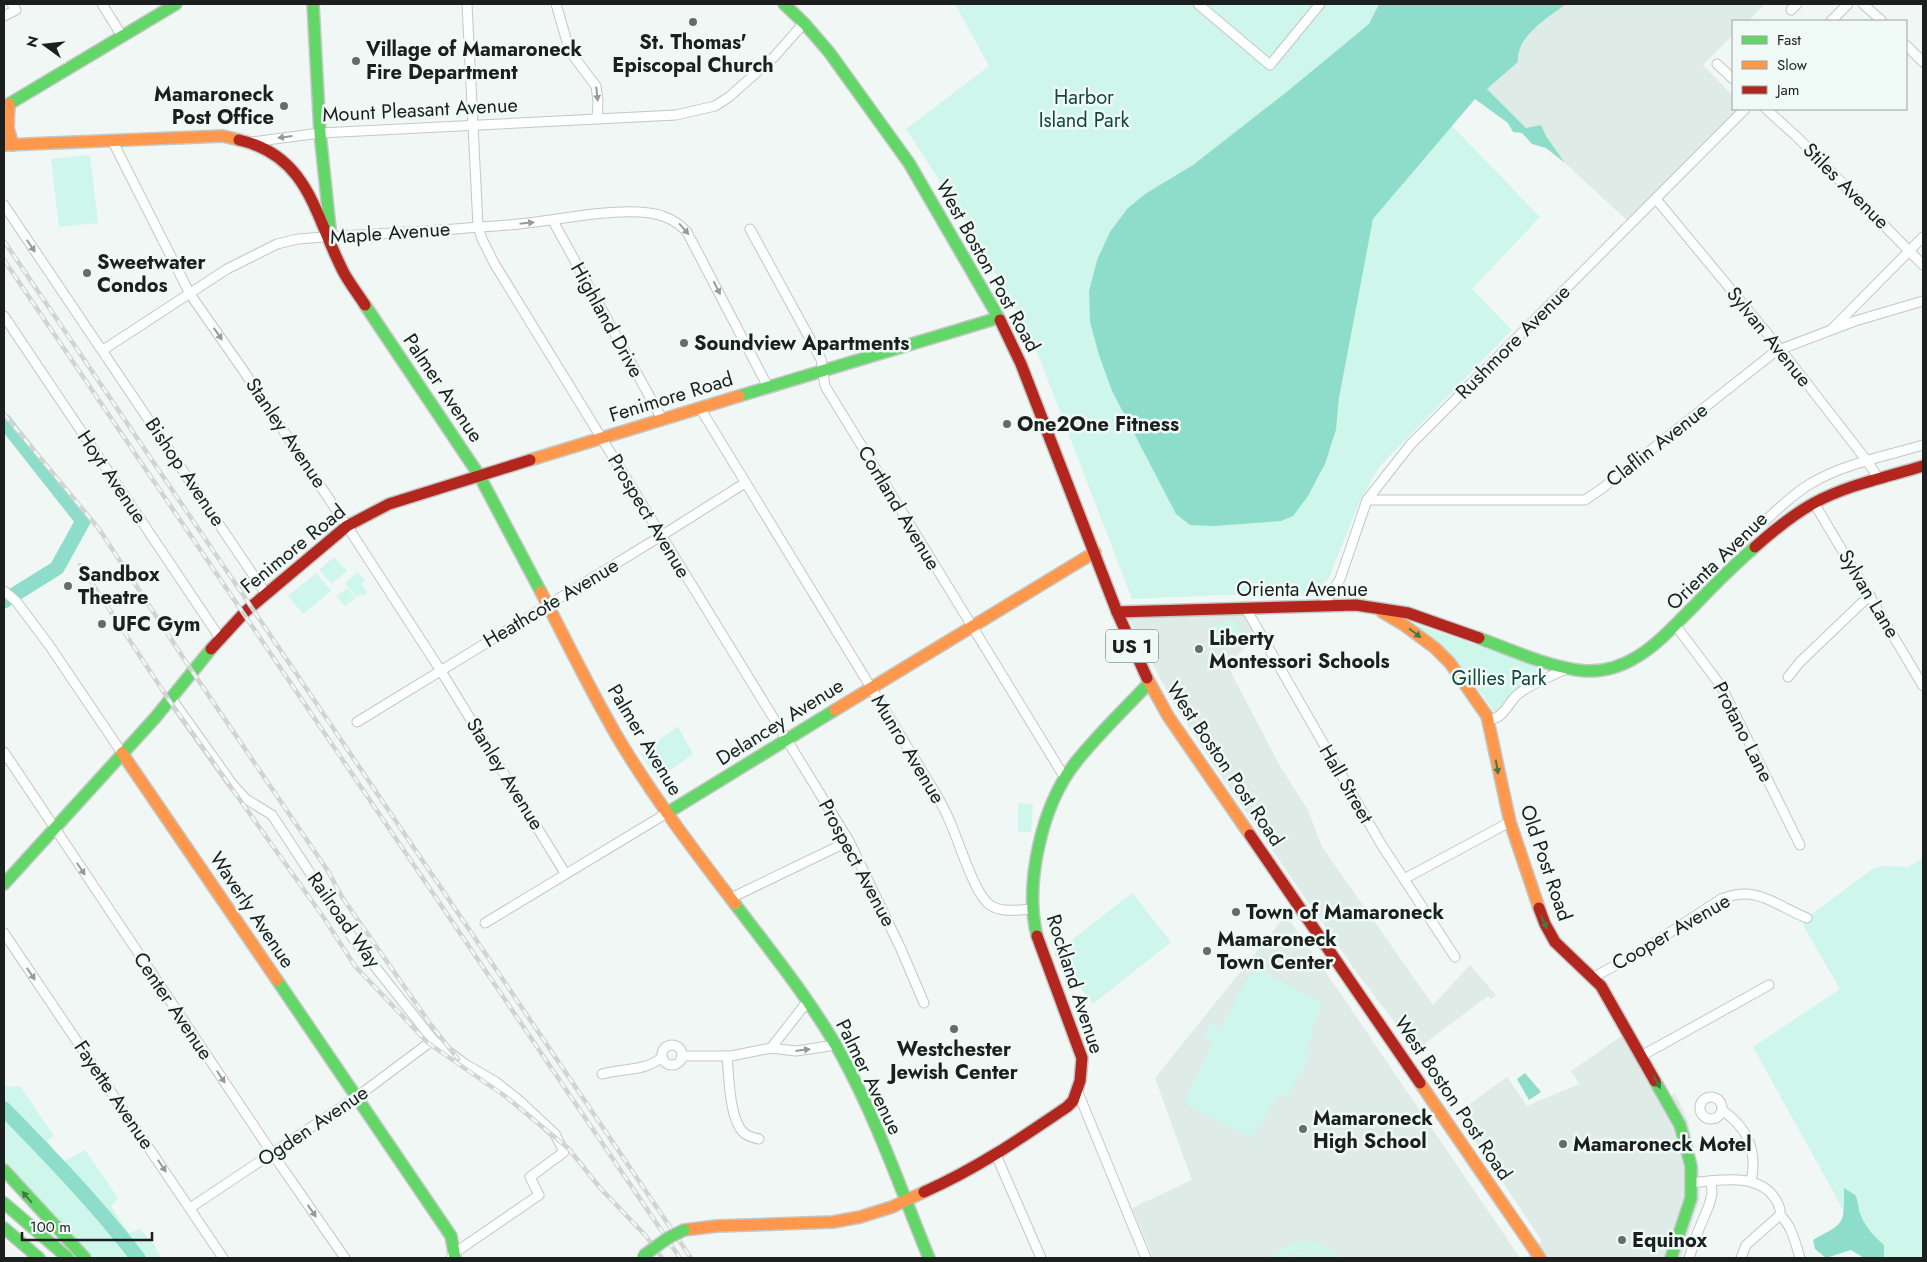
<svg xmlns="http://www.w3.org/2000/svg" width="1927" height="1262" font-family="Jost,sans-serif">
	<rect width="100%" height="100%" fill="#f1f7f5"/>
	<!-- built -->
	<g fill="#deebe7">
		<polygon points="1566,4 1765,4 1748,21 1733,21 1733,35 1703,65 1733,96 1733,109 1744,109 1630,223 1565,163 1546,136 1541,125 1526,128 1487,89 1518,62 1517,52 1530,32"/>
		<polygon points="1241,610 1257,636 1227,665 1281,768 1308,810 1322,847 1433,1005 1470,965 1496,995 1491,999 1488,996 1416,1050 1357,973 1213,764 1173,702 1127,615"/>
		<polygon points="1286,915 1338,990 1520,1258 1153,1258 1132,1208 1192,1180 1155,1078"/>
		<polygon points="1623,1035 1666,1100 1675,1093 1688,1121 1700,1173 1700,1198 1681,1258 1526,1258 1542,1241 1457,1113 1507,1077 1527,1106 1579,1084 1571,1071"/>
	</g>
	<!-- green -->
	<g fill="#cff6eb">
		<path d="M955 4H1379L1369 24 1284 94 1193 165 1145 194 1097 260 1089 291 1090 322 1112 391 1176 514 1190 525 1317 481 1332 445 1336 430 1339 398 1373 219 1451 125 1540 217 1472 289 1512 330 1379 467 1360 501 1328 580 1307 595H1223L1132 599 1039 357C1002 277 954 203 906 129L989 66Z"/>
		<polygon points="90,155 98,223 59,227 51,159"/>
		<polygon points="334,557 347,571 332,584 319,570"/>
		<polygon points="358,572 365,581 361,584 368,592 363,596 360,593 356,597 345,583"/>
		<polygon points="316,573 331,591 303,614 288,596"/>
		<polygon points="347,588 355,598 345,606 336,596"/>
		<polygon points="1226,620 1234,621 1240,631 1228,640 1214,627"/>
		<polygon points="1409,622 1546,669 1495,713 1481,693"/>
		<polygon points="678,726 693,754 658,779 641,754"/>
		<polygon points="1018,803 1033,804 1031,832 1018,832"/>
		<polygon points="1923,858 1923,1258 1867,1258 1834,1193 1753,1047 1840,989 1804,927 1804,920 1874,868 1883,866 1908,867"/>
		<polygon points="1132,893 1171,942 1093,1004 1054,954"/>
		<polygon points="1257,969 1321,1002 1318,1017 1311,1031 1313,1033 1305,1049 1311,1053 1287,1099 1278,1094 1259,1128 1250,1138 1185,1104 1185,1099 1213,1043 1203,1037 1210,1023 1220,1029 1244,984"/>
		<polygon points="4,1085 11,1087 20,1086 54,1136 47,1141 63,1162 85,1150 118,1198 111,1206 129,1233 140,1229 154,1245 161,1258 94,1258 4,1161"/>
		<polygon points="1310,1241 1325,1245 1341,1258 1329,1258 1320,1252 1306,1249 1292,1252 1283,1258 1270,1258 1289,1244"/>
		<polygon points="1304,1251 1317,1253 1326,1258 1291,1258 1298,1252"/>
	</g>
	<!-- water -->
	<g fill="#8dddca">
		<path d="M1379 4H1566C1547 19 1516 36 1518 62L1487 89 1526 128 1541 125 1546 136 1565 163 1546 148 1532 144 1522 133 1513 132 1508 123 1475 99 1373 219 1339 398 1336 430 1325 464 1308 496 1293 516 1281 521 1214 526 1190 525 1176 514 1112 391 1099 355 1090 322 1089 291 1097 260 1110 232 1127 209 1145 194 1193 165 1284 94 1369 24Z"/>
		<polygon points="1525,1073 1541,1092 1529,1100 1517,1079"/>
		<path d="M1844 1188 1855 1195C1858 1200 1858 1205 1859 1211 1864 1225 1873 1236 1884 1245V1258H1864L1851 1250 1826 1258 1815 1249 1813 1240C1846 1222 1844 1225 1844 1188Z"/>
	</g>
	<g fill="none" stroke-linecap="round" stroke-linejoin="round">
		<!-- river -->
		<g stroke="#8dddca" stroke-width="15">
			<polyline points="4,421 83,521 57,568 4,601"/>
			<path d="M4 1109C51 1157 97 1205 138 1258"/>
		</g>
		<defs>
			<g id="street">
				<polyline points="102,4 122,36"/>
				<polyline points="467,4 478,226 482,239 494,263 849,841 900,947 924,1003"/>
				<polyline points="556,4 567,42 574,57 596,86 598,101 597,119"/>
				<polyline points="1198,4 1270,65 1320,4"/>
				<polyline points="1863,4 1882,21"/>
				<polyline points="1791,10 1797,4"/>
				<polyline points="4,16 16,10 12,4"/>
				<polyline points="1831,21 1848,4"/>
				<polyline points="1906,45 1923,62"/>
				<polyline points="1717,64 1733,79"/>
				<polyline points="1766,109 1796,136 1923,265"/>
				<polyline points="112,140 190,294 243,370 347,526 441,671 565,873"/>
				<polyline points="252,142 320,133 676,115 715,106 729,97 774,57 804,23"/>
				<polyline points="1656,199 1781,350 1867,461 1879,479"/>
				<polyline points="4,205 266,594"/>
				<polyline points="553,221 662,419"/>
				<polyline points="750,229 821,359 825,386 1065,778"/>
				<polyline points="4,316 220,638"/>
				<polyline points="1833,328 1923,237"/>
				<path d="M103 350 227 269 277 244 298 239C367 234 437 231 507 225 551 222 595 210 639 212 659 213 674 218 687 232L768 387"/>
				<path d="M700 408 936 794C941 803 946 812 950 822 959 841 974 894 990 905 1002 913 1018 910 1032 909"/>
				<polyline points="1367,500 1585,500 1604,487 1776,351 1855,321 1923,301"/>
				<polyline points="1814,503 1923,686"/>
				<path d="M1765 521C1779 508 1793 494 1810 484 1843 464 1886 456 1923 445"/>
				<polyline points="4,591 16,601 49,645 122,753"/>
				<polyline points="1324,604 1340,579 1367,500 1411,444 1745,109"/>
				<polyline points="1245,607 1381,844 1455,957"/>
				<polyline points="1676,626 1721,686 1800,845"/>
				<polyline points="1788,677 1800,662 1870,595"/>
				<polyline points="171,698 233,785 246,799 272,815 354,940 433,1040 465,1064 496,1082 521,1102 555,1134 564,1152 530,1177 539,1195 453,1254 451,1258"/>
				<path d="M1487 716 1491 719C1502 719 1509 703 1516 696 1530 683 1551 677 1568 668"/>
				<polyline points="357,722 661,536 745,483"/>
				<polyline points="4,752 272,1153 345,1258"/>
				<polyline points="1404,879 1510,822"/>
				<polyline points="731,898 849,841"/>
				<polyline points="485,923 667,813"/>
				<polyline points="4,933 223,1258"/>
				<path d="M1592 978 1640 952 1721 899C1729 896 1737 894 1745 894 1766 894 1788 911 1807 918"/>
				<circle cx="672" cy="1055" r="10"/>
				<polyline points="771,1048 807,1002"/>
				<polyline points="1643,1055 1769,985"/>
				<polyline points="682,1056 731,1056 771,1048 796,1051 836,1045"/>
				<path d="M727 1056C729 1076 729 1119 744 1133 748 1136 754 1138 759 1139"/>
				<path d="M602 1074C622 1068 645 1072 662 1057"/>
				<polyline points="1077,1090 1146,1258"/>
				<circle cx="1711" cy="1108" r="11"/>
				<path d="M1722 1110C1748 1128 1758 1151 1751 1182"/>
				<polyline points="996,1155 1041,1258"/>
				<path d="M1692 1183C1719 1180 1759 1172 1776 1200 1779 1205 1781 1209 1780 1215L1746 1245 1741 1258"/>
				<polyline points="190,1208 358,1096 433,1040"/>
				<path d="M1780 1215C1792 1226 1795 1242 1800 1258"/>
				<polyline points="1689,1258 1697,1234 1709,1205 1712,1194 1711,1181"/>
			</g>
			<g id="fast">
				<polyline points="313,4 320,133 330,228"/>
				<polyline points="784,4 804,23 829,52 909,163 1000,320"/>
				<polyline points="4,107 176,4"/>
				<polyline points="365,305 479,475 541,592"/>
				<polyline points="739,396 998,318"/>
				<path d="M1479 638C1511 650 1544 665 1577 670 1629 678 1662 638 1695 605 1714 585 1734 565 1755 547"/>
				<polyline points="667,813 835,710"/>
				<polyline points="4,884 155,718 211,649"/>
				<path d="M735 904C772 953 812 1002 842 1056 877 1120 901 1190 929 1258"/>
				<path d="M1037 936C1024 884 1042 804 1076 762 1098 734 1125 709 1149 683"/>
				<polyline points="277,980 451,1236 455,1258"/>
				<polyline points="1655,1081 1680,1125 1691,1166 1691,1198 1671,1258"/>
				<polyline points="4,1170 85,1258"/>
				<polyline points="4,1203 68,1258"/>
				<polyline points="4,1228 39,1258"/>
			</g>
			<g id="slow">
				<polyline points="9,104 8,128 13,145"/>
				<polyline points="4,145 223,136 239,140"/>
				<polyline points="530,460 739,396"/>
				<path d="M541 592C567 642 592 694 621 743 655 799 695 852 735 904"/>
				<polyline points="1382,612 1404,625 1435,648 1450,663 1487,716 1510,822 1539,908"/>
				<polyline points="1147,678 1168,716 1250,835"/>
				<polyline points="835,710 1095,552"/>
				<polyline points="122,753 277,980"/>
				<polyline points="1420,1083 1540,1258"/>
				<polyline points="684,1230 717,1226 833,1222 860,1217 892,1207 924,1192"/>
			</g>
			<g id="jam">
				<path d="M239 140C310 156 315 218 344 273 350 284 358 294 365 305"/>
				<polyline points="1000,320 1021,364 1117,612 1147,678"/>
				<path d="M1755 547C1773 531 1792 515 1814 503 1847 485 1887 477 1923 466"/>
				<polyline points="1117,612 1356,605 1408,613 1479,638"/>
				<polyline points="211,649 246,611 347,526 389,504 530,460"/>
				<polyline points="1250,835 1420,1083"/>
				<polyline points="1539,908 1545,924 1555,942 1601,986 1655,1081"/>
				<path d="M924 1192C976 1169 1020 1139 1067 1107L1073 1101 1080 1081 1082 1058 1037 936"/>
			</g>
		</defs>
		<!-- street casing -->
		<use href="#street" stroke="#c3c8c6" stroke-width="11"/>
		<!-- fast casing -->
		<use href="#fast" stroke="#c3c8c6" stroke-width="14"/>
		<!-- slow casing -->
		<use href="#slow" stroke="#c3c8c6" stroke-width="14"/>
		<!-- jam casing -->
		<use href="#jam" stroke="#c3c8c6" stroke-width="14"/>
		<!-- street -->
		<use href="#street" stroke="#fdfefe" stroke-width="9"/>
		<!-- fast -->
		<use href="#fast" stroke="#63d668" stroke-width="11"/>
		<!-- slow -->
		<use href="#slow" stroke="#ff974d" stroke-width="11"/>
		<!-- jam -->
		<use href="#jam" stroke="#b3261e" stroke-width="11"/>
		<defs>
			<g id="rail">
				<polyline points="4,241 691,1258"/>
				<polyline points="4,260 680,1258"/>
				<polyline points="4,414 99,529 192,671 328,871 342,897 431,1025 458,1059"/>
				<polyline points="80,565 169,700 324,918 355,966 428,1043 505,1096 568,1148 601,1189 646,1236 662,1258"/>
			</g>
		</defs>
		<!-- rail casing -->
		<use href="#rail" stroke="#d2d3d3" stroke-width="4.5"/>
		<!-- rail -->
		<use href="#rail" stroke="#eff9f6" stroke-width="2.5" stroke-dasharray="8" stroke-linecap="butt"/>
		<defs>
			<polyline id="fast-bridge" points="643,1256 668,1238 684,1230"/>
		</defs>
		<!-- fast-bridge casing -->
		<use href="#fast-bridge" stroke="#c3c8c6" stroke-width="14" stroke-linecap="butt"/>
		<!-- fast-bridge -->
		<use href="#fast-bridge" stroke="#63d668" stroke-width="11"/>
	</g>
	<!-- one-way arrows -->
	<defs><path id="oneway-solid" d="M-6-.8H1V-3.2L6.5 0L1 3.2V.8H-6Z" transform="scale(1.25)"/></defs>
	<g fill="#979a99">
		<use href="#oneway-solid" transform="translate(597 94) rotate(84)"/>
		<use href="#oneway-solid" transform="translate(285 137) rotate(173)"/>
		<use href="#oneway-solid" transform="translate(527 223) rotate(-6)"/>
		<use href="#oneway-solid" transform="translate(684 229) rotate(49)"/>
		<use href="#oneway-solid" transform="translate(31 246) rotate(56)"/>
		<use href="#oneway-solid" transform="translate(717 288) rotate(63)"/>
		<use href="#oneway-solid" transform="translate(218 334) rotate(55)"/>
		<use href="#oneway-solid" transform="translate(81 869) rotate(56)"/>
		<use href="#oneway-solid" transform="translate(31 974) rotate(56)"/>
		<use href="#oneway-solid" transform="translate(803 1050) rotate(-7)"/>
		<use href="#oneway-solid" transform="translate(221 1077) rotate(56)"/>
		<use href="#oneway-solid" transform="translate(162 1166) rotate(56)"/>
		<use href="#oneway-solid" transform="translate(312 1211) rotate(55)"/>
	</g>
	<g fill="#3f7a43">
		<use href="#oneway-solid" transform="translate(1415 633) rotate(37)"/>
		<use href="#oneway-solid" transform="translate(1497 767) rotate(80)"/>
		<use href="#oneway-solid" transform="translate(1544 922) rotate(67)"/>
		<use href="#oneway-solid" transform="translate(1657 1082) rotate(62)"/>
		<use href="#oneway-solid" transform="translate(27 1197) rotate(-131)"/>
	</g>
	<!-- markers -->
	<g fill="#666b69" stroke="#eff9f6" stroke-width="2">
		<circle cx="693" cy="22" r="5"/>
		<circle cx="356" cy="61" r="5"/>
		<circle cx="284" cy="106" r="5"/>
		<circle cx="87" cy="273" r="5"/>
		<circle cx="684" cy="343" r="5"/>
		<circle cx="1007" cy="424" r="5"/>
		<circle cx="68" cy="586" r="5"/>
		<circle cx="102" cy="624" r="5"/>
		<circle cx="1199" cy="649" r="5"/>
		<circle cx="1236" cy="912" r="5"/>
		<circle cx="1207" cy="951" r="5"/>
		<circle cx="954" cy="1029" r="5"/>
		<circle cx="1303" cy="1129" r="5"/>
		<circle cx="1563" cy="1144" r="5"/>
		<circle cx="1622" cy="1240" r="5"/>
	</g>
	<g text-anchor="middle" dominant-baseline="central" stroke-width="5" stroke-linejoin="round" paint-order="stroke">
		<!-- shield labels -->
		<rect fill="#eff9f6" stroke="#5b605f" stroke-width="1" x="1106" y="629.5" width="52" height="33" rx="4"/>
		<g font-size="19" font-weight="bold" fill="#1b1f1e">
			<text x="1132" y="646">US 1</text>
		</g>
		<!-- poi labels -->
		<g font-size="20" font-weight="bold" fill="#1b1f1e" stroke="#eff9f6" text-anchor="start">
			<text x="693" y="42" text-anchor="middle">St. Thomas'<tspan x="693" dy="23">Episcopal Church</tspan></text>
			<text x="366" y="49">Village of Mamaroneck<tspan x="366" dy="23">Fire Department</tspan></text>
			<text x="274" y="94" text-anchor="end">Mamaroneck<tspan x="274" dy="23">Post Office</tspan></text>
			<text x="97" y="262">Sweetwater<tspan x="97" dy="23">Condos</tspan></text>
			<text x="694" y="343">Soundview Apartments</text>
			<text x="1017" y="424">One2One Fitness</text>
			<text x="78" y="574">Sandbox<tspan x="78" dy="23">Theatre</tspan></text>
			<text x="112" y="624">UFC Gym</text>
			<text x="1209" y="638">Liberty<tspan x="1209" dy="23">Montessori Schools</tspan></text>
			<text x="1246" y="912">Town of Mamaroneck</text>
			<text x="1217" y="939">Mamaroneck<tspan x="1217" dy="23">Town Center</tspan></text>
			<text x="954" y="1049" text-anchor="middle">Westchester<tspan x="954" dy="23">Jewish Center</tspan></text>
			<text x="1313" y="1118">Mamaroneck<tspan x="1313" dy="23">High School</tspan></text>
			<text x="1573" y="1144">Mamaroneck Motel</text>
			<text x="1632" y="1240">Equinox</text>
		</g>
		<!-- park labels -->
		<g font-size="20" fill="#13453a" stroke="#eff9f6">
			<text x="1084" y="97">Harbor<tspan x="1084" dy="23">Island Park</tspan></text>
			<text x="1499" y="678">Gillies Park</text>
		</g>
		<!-- street labels -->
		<g font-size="20" fill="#1b1f1e" stroke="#eff9f6">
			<text transform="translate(420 110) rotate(-3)">Mount Pleasant Avenue</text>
			<text transform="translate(1846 186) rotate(45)">Stiles Avenue</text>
			<text transform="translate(390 233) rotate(-4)">Maple Avenue</text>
			<text transform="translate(988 266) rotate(61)">West Boston Post Road</text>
			<text transform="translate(607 320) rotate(61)">Highland Drive</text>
			<text transform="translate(1769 337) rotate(51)">Sylvan Avenue</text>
			<text transform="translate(1513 342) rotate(-45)">Rushmore Avenue</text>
			<text transform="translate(443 388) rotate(56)">Palmer Avenue</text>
			<text transform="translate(671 397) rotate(-17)">Fenimore Road</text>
			<text transform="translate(286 433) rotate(56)">Stanley Avenue</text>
			<text transform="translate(1657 445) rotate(-38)">Claflin Avenue</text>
			<text transform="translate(185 472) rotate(56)">Bishop Avenue</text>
			<text transform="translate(112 477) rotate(56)">Hoyt Avenue</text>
			<text transform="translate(899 508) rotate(59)">Cortland Avenue</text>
			<text transform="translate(649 516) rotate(59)">Prospect Avenue</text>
			<text transform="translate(293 549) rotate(-39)">Fenimore Road</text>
			<text transform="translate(1717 561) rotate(-44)">Orienta Avenue</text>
			<text x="1302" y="589">Orienta Avenue</text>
			<text transform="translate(1869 594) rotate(59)">Sylvan Lane</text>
			<text transform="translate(551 603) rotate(-31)">Heathcote Avenue</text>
			<text transform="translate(780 722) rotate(-32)">Delancey Avenue</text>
			<text transform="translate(1743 732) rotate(63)">Protano Lane</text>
			<text transform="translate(645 740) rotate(59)">Palmer Avenue</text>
			<text transform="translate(908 749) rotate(59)">Munro Avenue</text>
			<text transform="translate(1225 764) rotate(56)">West Boston Post Road</text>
			<text transform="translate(505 774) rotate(58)">Stanley Avenue</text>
			<text transform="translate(1346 784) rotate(60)">Hall Street</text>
			<text transform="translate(857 863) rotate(62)">Prospect Avenue</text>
			<text transform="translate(1546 863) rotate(71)">Old Post Road</text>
			<text transform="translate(252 910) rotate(56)">Waverly Avenue</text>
			<text transform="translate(344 920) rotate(55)">Railroad Way</text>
			<text transform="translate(1671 932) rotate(-30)">Cooper Avenue</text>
			<text transform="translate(1075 984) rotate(72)">Rockland Avenue</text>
			<text transform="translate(173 1006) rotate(56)">Center Avenue</text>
			<text transform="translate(869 1077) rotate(64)">Palmer Avenue</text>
			<text transform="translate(114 1095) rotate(56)">Fayette Avenue</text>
			<text transform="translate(1453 1098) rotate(56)">West Boston Post Road</text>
			<text transform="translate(313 1126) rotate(-34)">Ogden Avenue</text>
		</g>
	</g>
	<!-- border -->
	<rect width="1927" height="1262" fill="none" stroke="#1b1f1e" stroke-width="10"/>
	<!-- legend -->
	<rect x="1732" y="20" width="175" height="90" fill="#eff9f6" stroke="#9aa2a0"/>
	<rect x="1742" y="36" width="25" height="8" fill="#63d668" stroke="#9aa2a0"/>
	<text x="1777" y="45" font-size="15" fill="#1b1f1e">Fast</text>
	<rect x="1742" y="61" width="25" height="8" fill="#ff974d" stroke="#9aa2a0"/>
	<text x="1777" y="70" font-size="15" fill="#1b1f1e">Slow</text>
	<rect x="1742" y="86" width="25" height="8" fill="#b3261e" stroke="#9aa2a0"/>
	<text x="1777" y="95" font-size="15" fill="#1b1f1e">Jam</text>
	<!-- north arrow -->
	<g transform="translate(45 45) rotate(285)" stroke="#eff9f6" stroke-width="4" paint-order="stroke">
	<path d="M0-4L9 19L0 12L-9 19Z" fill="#1b1f1e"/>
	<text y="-8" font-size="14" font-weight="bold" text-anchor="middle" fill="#1b1f1e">N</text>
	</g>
	<!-- scale -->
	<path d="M22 1232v8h130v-8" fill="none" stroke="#1b1f1e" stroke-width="2.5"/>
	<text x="30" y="1232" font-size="15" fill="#1b1f1e" stroke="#eff9f6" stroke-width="4" paint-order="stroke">100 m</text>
</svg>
